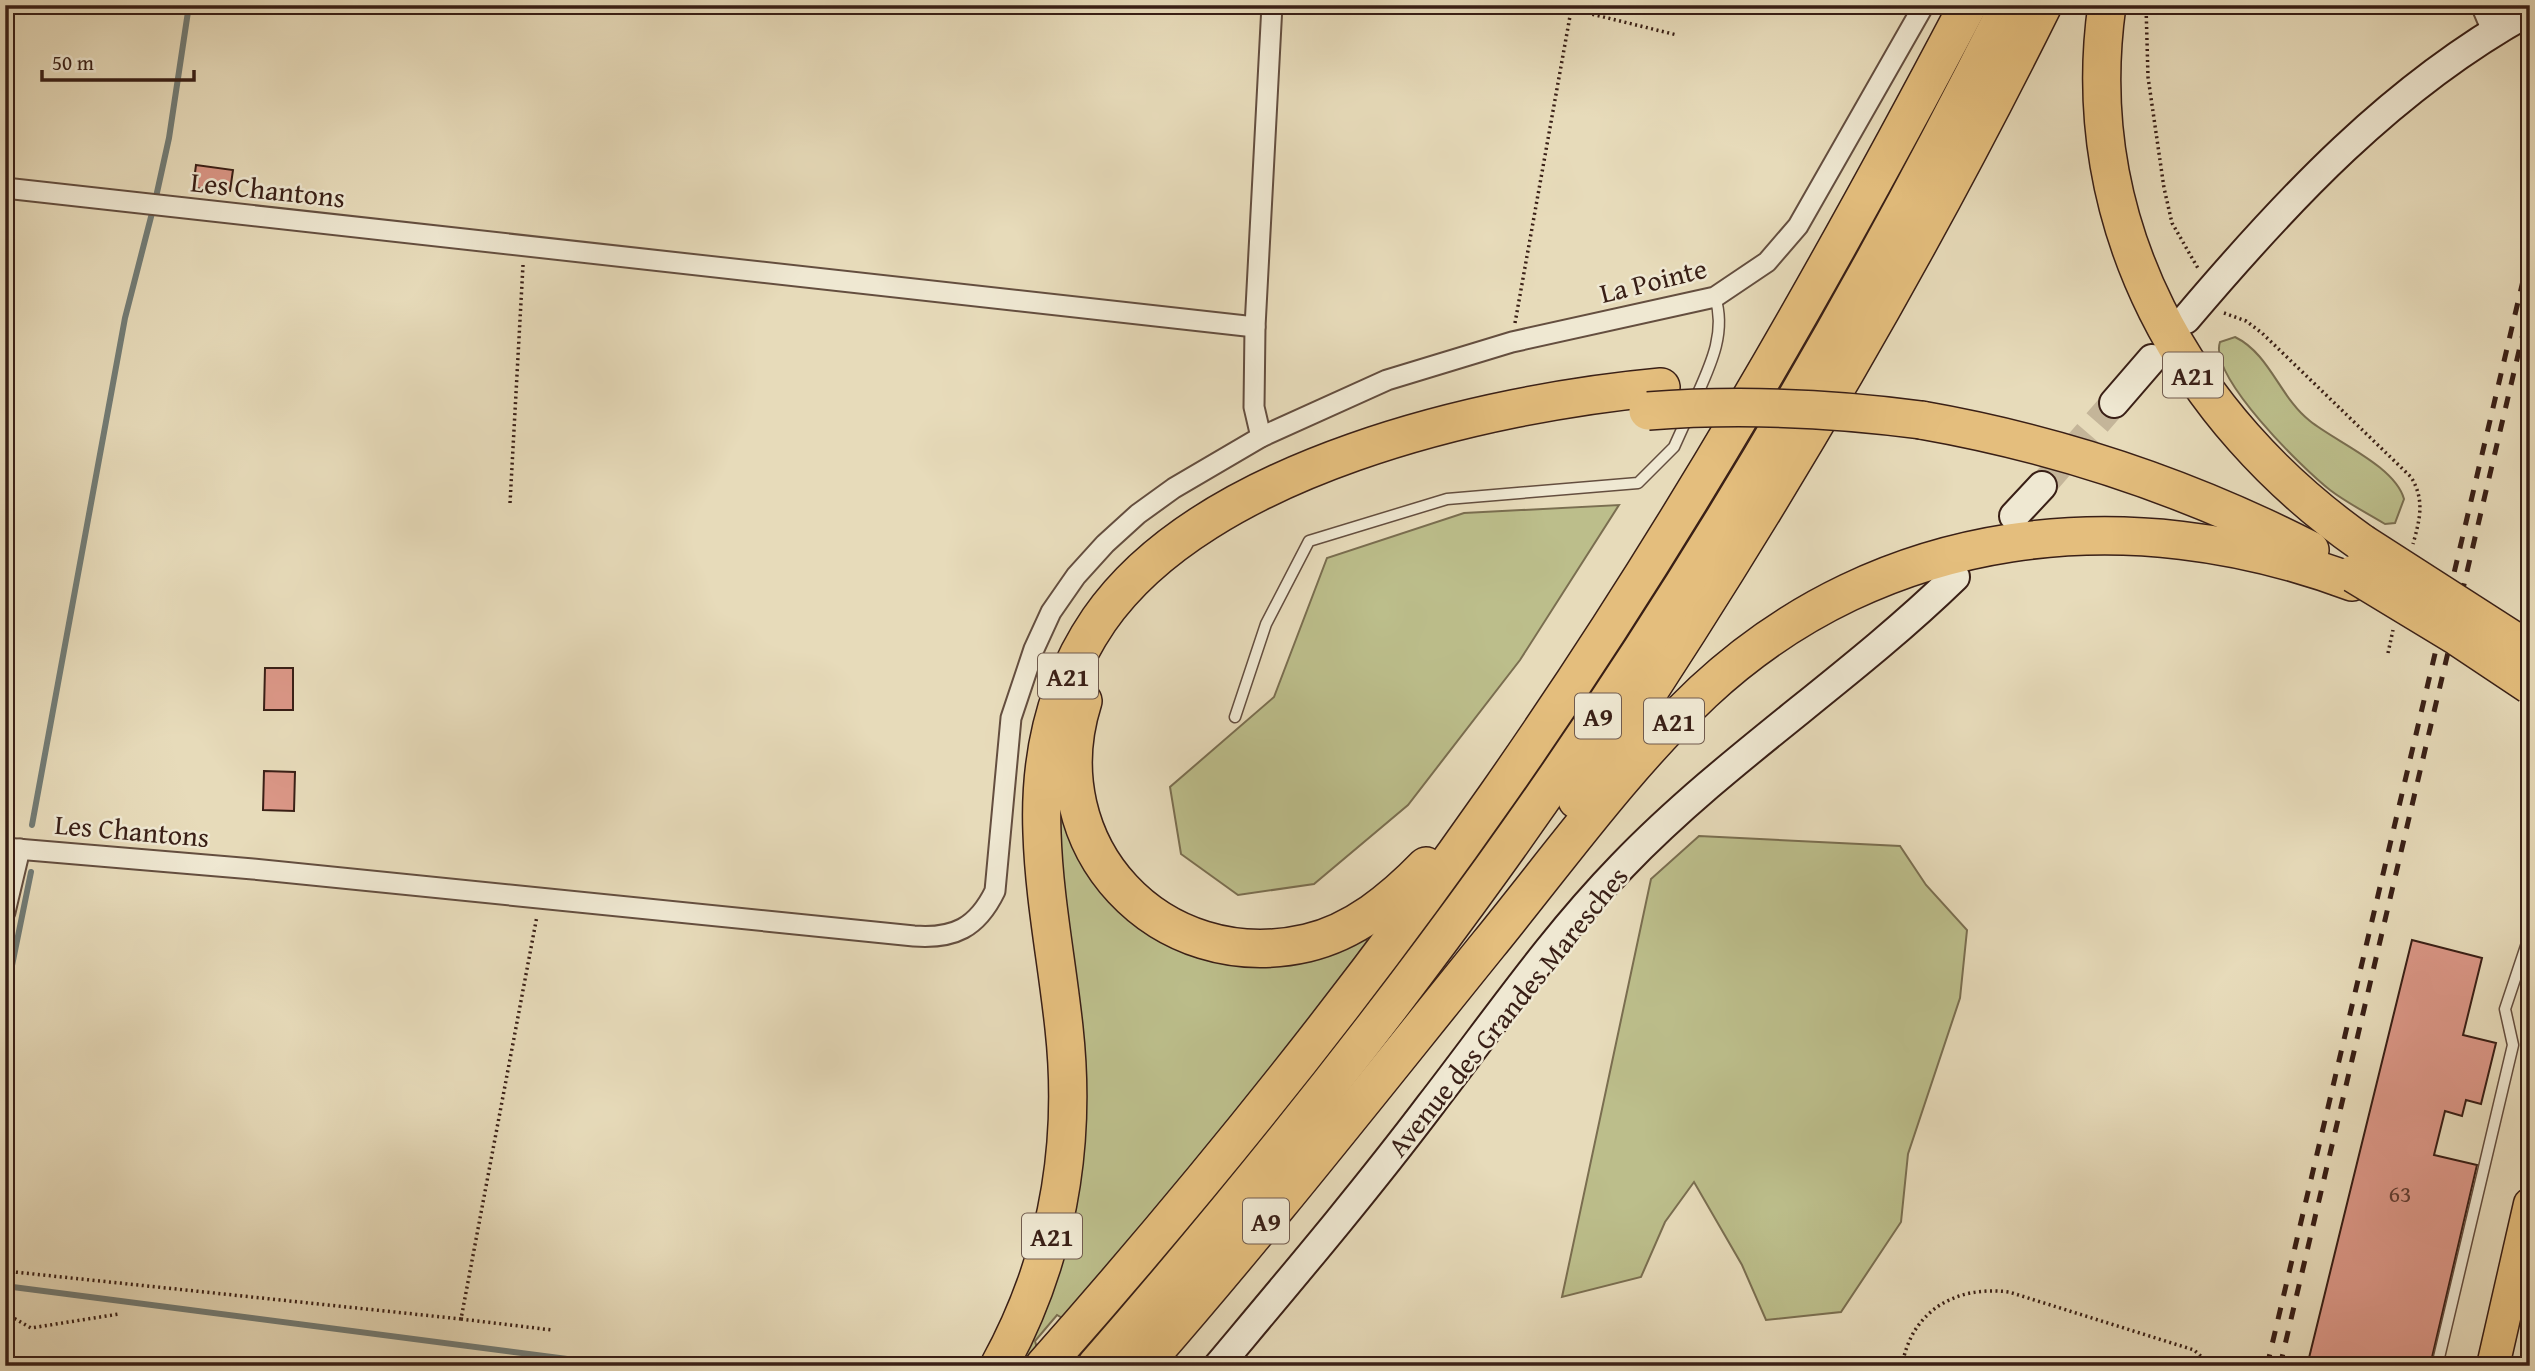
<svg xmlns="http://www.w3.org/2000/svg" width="2535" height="1371" font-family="'Gentium Book Plus',serif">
	<rect width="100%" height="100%" fill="#e7dbba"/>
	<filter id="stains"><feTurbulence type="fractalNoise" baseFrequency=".00286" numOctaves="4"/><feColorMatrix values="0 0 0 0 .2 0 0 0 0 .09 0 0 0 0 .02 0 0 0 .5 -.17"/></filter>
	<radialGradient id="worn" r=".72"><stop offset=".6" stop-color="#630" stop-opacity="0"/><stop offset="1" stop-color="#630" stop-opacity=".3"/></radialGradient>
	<!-- green -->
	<g fill="#bcbe8b" stroke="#7a6e50" stroke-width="2">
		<path d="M2235 337C2270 354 2280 398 2310 421 2336 442 2395 466 2404 499L2395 523 2385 524C2367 513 2347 503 2330 490 2303 469 2208 376 2220 342Z"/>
		<polygon points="1619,505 1520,660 1408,805 1314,884 1238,895 1181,854 1170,787 1274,697 1327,558 1464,513"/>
		<polygon points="1057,769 1160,933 1366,939 1367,942 1252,1096 1064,1319 1057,1315 1035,1341 1038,1352 1026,1366 1009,1366 1052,1272"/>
		<polygon points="1699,836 1900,846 1926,885 1967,930 1960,998 1908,1154 1901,1222 1841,1312 1766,1320 1742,1265 1694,1182 1665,1222 1641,1277 1562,1297 1651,879"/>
	</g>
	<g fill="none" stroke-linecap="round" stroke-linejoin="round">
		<!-- stream -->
		<g stroke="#727c76" stroke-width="6">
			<polyline points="156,197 169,138 189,5"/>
			<polyline points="32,825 125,318 152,213"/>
			<polyline points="5,1000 31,872"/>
			<polyline points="5,1286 621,1366"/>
		</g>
	</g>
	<!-- building -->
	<g fill="#db9787" stroke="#391f16" stroke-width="2">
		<polygon points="196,165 233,170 230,191 193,188"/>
		<polygon points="265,668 293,668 293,710 264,710"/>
		<polygon points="264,771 295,772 294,811 263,810"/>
		<polygon points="2412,940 2482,958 2463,1035 2496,1043 2481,1104 2466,1100 2462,1116 2445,1111 2434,1155 2477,1165 2430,1366 2307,1366"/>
	</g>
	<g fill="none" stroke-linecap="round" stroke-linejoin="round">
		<!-- secondary-tunnel -->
		<polyline stroke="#c4b599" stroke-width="28" stroke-dasharray="28 14" stroke-linecap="butt" points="2042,486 2114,403"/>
		<defs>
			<g id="service">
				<path d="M1694 402C1709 368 1727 334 1715 297"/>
				<polyline points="1235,717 1266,624 1309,541 1447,499 1638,483 1674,447 1688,416"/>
				<polyline points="2437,1366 2513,1045 2505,1009 2530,934"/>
			</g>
			<g id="minor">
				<polyline points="2481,5 2493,33"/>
				<polyline points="5,188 1255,327"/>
				<polyline points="1261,437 1254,407 1255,327 1272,5"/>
				<path d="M5 848 253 869 914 936C954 939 977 928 995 891L1011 718 1034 649 1051 612 1076 576 1105 544 1138 514 1174 488 1261 437 1387 380 1512 342 1715 297 1767 262 1798 226 1924 5"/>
				<polyline points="5,912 20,849"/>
			</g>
			<g id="secondary">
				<path d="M2186 319C2286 201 2393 86 2530 11"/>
				<polyline points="2114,403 2152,359"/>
				<polyline points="2014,516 2042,486"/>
				<path d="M1218 1366C1290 1280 1363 1194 1431 1104 1493 1024 1551 939 1622 866 1724 760 1849 680 1955 577"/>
			</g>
			<polyline id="primary" points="2493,1366 2530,1204"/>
			<g id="motorway">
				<path d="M2107 5C2076 225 2186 419 2362 543"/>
				<path d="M1921 420C2058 444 2187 487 2310 550"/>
				<path d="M1083 701C1037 846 1160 977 1307 943 1354 932 1393 900 1426 866"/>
				<path d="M1577 800C1749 545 1906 281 2043 5"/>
				<path d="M999 1366C1057 1260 1077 1147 1064 1028 1057 962 1044 898 1042 833 1039 757 1056 683 1099 620 1205 467 1486 403 1661 387"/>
				<path d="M1044 1366C1205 1184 1358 994 1497 795 1673 544 1825 277 1968 5"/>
				<path d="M1096 1366C1235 1206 1368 1041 1492 869 1689 596 1858 305 2009 5"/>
				<path d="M1142 1366C1262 1229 1374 1086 1488 945 1558 859 1623 768 1703 692 1882 525 2128 498 2352 582"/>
			</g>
		</defs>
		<!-- service casing -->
		<use href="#service" stroke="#644e3f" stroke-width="13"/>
		<!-- minor casing -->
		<use href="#minor" stroke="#644e3f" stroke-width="23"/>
		<!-- secondary casing -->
		<use href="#secondary" stroke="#391f16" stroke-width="32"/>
		<!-- primary casing -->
		<use href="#primary" stroke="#391f16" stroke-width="35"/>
		<!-- motorway casing -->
		<use href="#motorway" stroke="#391f16" stroke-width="40"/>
		<!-- path -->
		<g stroke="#391f16" stroke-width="3.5" stroke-dasharray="2 3.5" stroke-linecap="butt">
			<polyline points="2146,5 2148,77 2164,188 2172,223 2199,270"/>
			<polyline points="1571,9 1677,35"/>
			<path d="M2224 313 2246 321 2262 333 2411 477C2425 500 2420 519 2413 544"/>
			<polyline points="1515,323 1572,5"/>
			<polyline points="510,503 523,265"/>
			<polyline points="2388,653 2393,630"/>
			<polyline points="5,1271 461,1319 537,916"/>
			<polyline points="5,1313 31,1328 119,1314"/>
			<polyline points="461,1319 552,1330"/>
			<path d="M1902 1366C1911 1311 1956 1285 2009 1292L2194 1350 2212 1366"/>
		</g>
		<!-- service -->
		<use href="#service" stroke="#efe8d2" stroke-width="10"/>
		<!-- minor -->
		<use href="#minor" stroke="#efe8d2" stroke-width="19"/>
		<!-- secondary -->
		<use href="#secondary" stroke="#efe8d2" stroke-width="28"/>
		<!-- primary -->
		<use href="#primary" stroke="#e4be7d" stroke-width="32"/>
		<!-- motorway -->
		<use href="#motorway" stroke="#e4be7d" stroke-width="37"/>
		<!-- rail -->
		<g stroke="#391f16" stroke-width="5" stroke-dasharray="12 12" stroke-linecap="butt">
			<polyline points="2267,1366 2530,251"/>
			<polyline points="2280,1366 2530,304"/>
		</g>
		<defs>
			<g id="motorway-bridge">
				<path d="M1648 411C1740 404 1830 408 1921 420"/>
				<polyline points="2362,543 2530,651"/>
				<polyline points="2354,574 2458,637 2530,685"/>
			</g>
		</defs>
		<!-- motorway-bridge casing -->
		<use href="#motorway-bridge" stroke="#391f16" stroke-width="40" stroke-linecap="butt"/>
		<!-- motorway-bridge -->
		<use href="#motorway-bridge" stroke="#e4be7d" stroke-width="37"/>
	</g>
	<g text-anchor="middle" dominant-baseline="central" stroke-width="5" stroke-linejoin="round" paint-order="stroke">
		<!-- number labels -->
		<g font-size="24" fill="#623d32">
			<text x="2400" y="1193">63</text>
		</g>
		<!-- shield labels -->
		<g fill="#efe8d2" stroke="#705b4e" stroke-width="2">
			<rect x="2163" y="352.5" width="60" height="45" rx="5"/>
			<rect x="1038" y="653.5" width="60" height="45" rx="5"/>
			<rect x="1575" y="693.5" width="46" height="45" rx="5"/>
			<rect x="1644" y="698.5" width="60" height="45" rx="5"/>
			<rect x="1243" y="1198.5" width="46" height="45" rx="5"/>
			<rect x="1022" y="1213.5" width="60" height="45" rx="5"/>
		</g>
		<g font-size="26" font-weight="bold" fill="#391f16">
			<text x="2193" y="375">A21</text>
			<text x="1068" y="676">A21</text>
			<text x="1598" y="716">A9</text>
			<text x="1674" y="721">A21</text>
			<text x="1266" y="1221">A9</text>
			<text x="1052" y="1236">A21</text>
		</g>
		<!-- street labels -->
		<g font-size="28" fill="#391f16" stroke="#efe8d2">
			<text transform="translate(268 189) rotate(6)">Les Chantons</text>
			<text transform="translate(1653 280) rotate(-14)">La Pointe</text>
			<text transform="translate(132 830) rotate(5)">Les Chantons</text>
			<text transform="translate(1507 1011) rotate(-51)">Avenue des Grandes Maresches</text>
		</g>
	</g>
	<!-- margin -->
	<rect width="2535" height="1371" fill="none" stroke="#e7dbba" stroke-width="28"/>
	<rect x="7" y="7" width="2521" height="1357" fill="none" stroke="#391f16" stroke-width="3.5"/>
	<rect x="14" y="14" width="2507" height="1343" fill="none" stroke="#391f16" stroke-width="2"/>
	<!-- scale -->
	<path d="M42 70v10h152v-10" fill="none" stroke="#391f16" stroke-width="3.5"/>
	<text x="52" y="70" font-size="21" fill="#391f16" stroke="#efe8d2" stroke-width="5" paint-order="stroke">50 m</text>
	<rect width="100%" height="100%" filter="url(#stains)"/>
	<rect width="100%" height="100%" fill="url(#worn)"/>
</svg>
